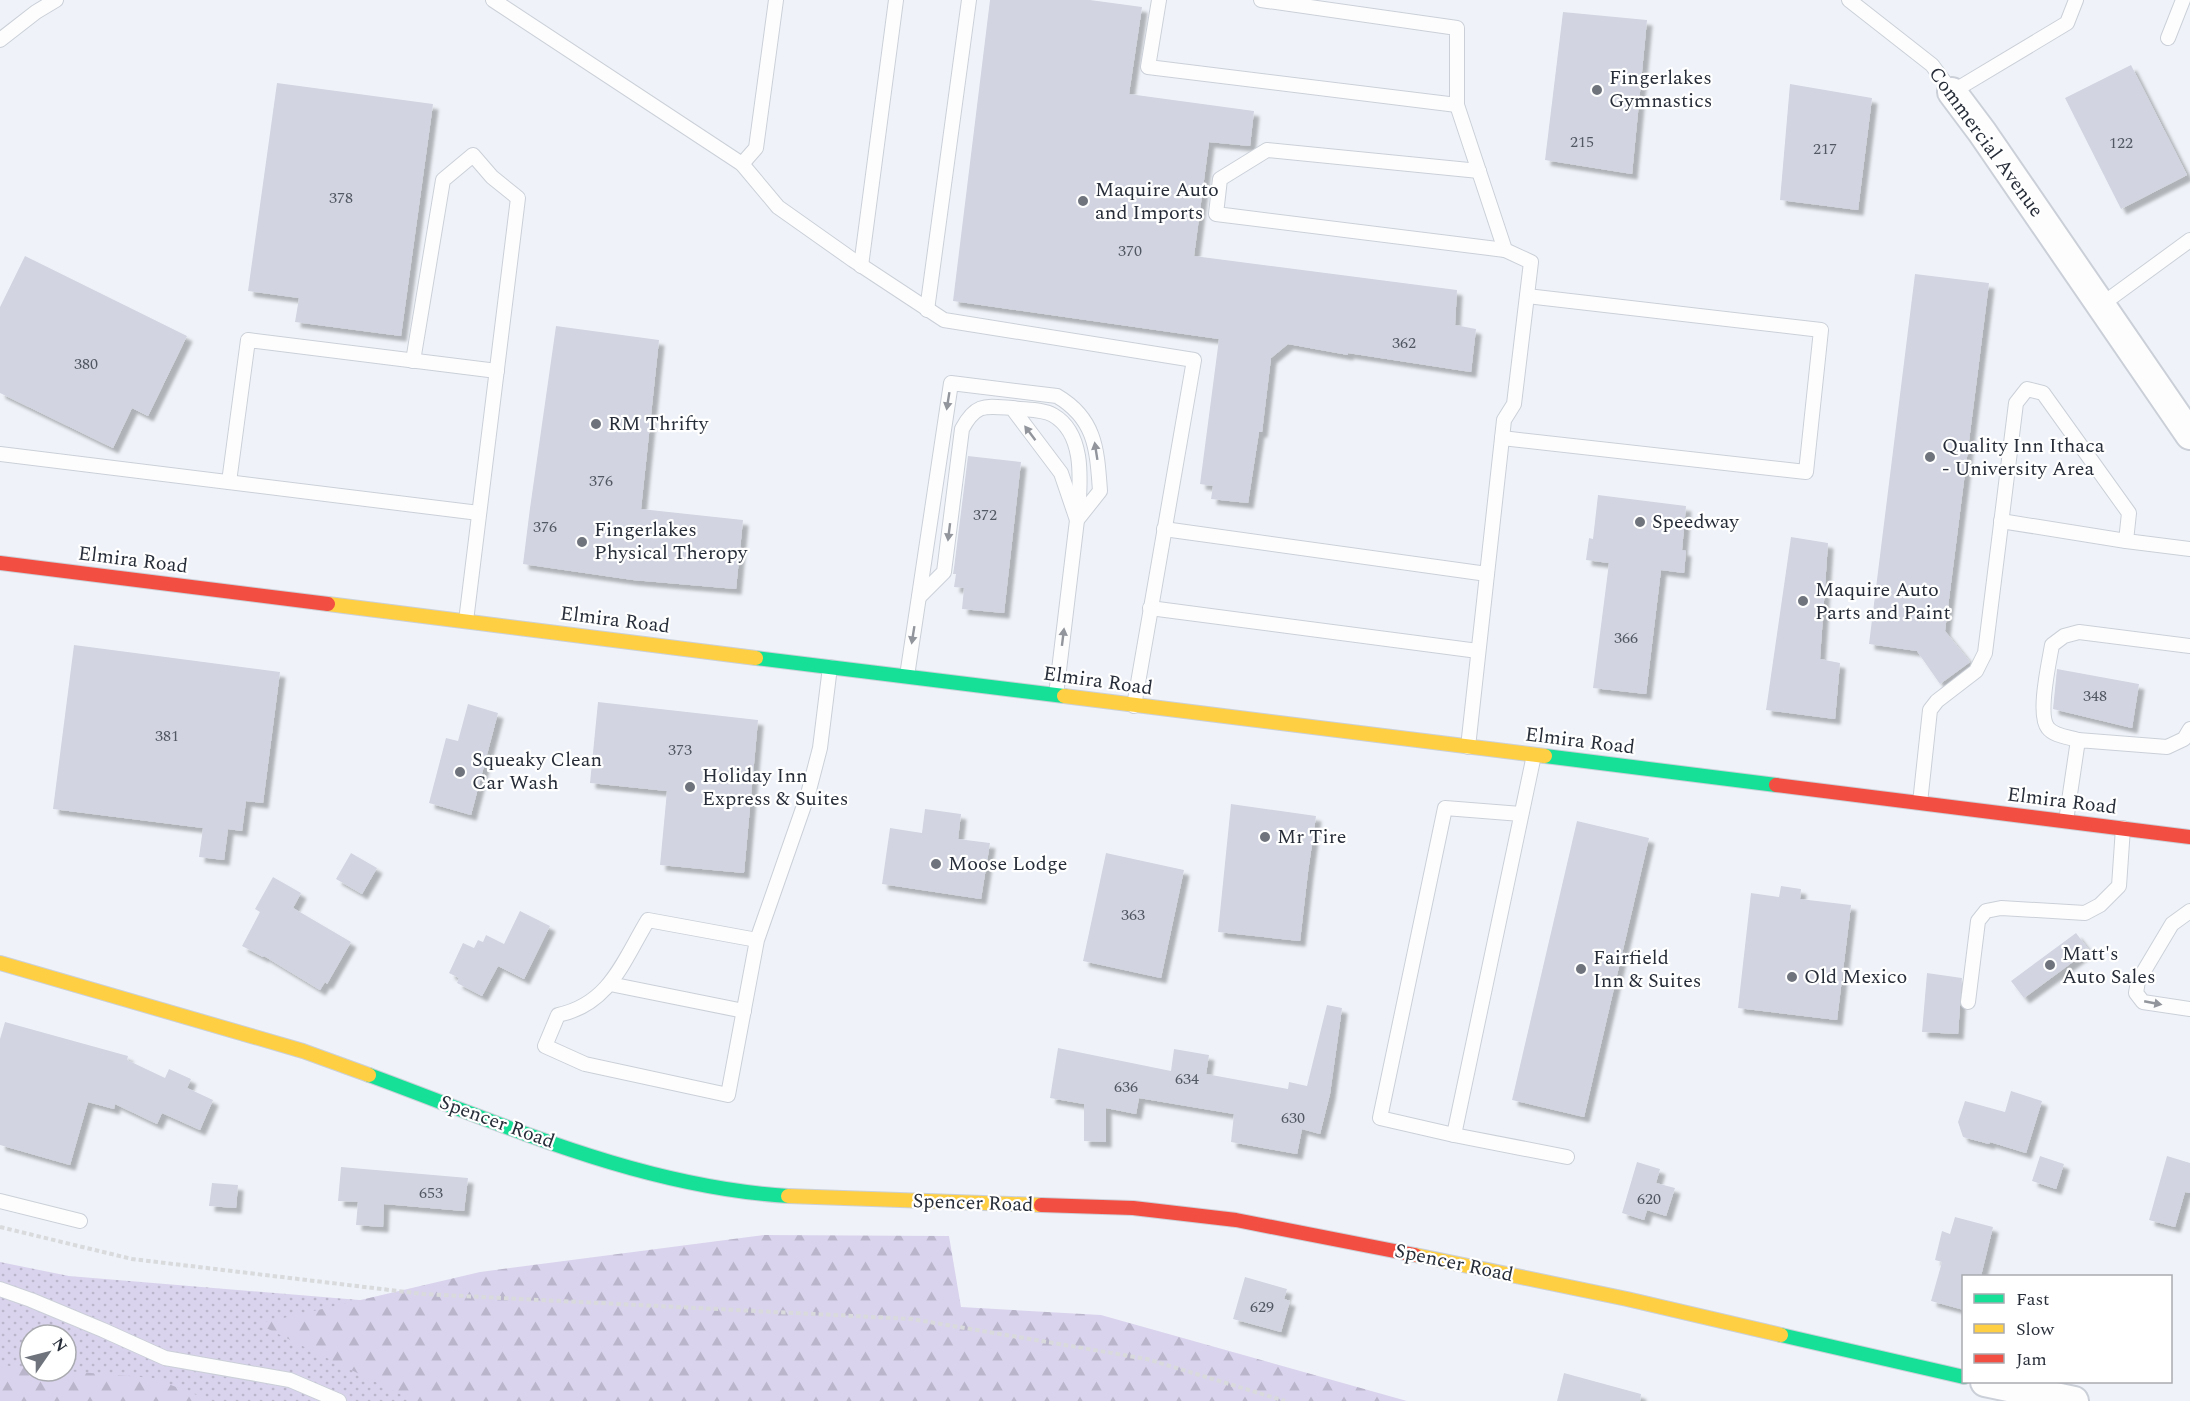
<svg xmlns="http://www.w3.org/2000/svg" width="2190" height="1401" font-family="Spectral,serif">
	<defs>
		<pattern id="green-dots" width="8" height="8" patternUnits="userSpaceOnUse" patternTransform="scale(1.5)"><rect width="8" height="8" fill="#dad3ed"/><path d="M2 2h.1M6 6h.1" fill="none" stroke="#bbb5cc" stroke-width="1.8" stroke-linecap="round"/></pattern>
		<pattern id="forest-firs" width="22" height="20" patternUnits="userSpaceOnUse" patternTransform="scale(1.5)"><rect width="22" height="20" fill="#dad3ed"/><path d="M5 1l3.5 6h-7zM16 11l3.5 6h-7z" fill="#bbb5cc"/></pattern>
		<filter id="shadow"><feDropShadow dx="5.5" dy="5.5" stdDeviation="1.5" flood-color="#0004"/></filter>
	</defs>
	<rect width="100%" height="100%" fill="#eff3f9"/>
	<!-- green -->
	<path fill="url(#green-dots)" fill-rule="evenodd" d="M0 1262 69 1276 636 1323 1118 1401H0ZM30 1335H66V1371H30Z"/>
	<!-- forest -->
	<g fill="url(#forest-firs)">
		<polygon points="764,1235 949,1236 961,1307 1101,1315 1407,1401 414,1401 258,1324 480,1272"/>
		<polygon points="0,1365 30,1368 30,1371 66,1371 153,1378 212,1401 0,1401"/>
	</g>
	<!-- building -->
	<g fill="#d2d5e1" filter="url(#shadow)">
		<polygon points="990,0 1090,0 1142,7 1129,94 1254,111 1250,146 1209,142 1194,256 1457,290 1455,325 1476,329 1471,372 1348,353 1348,355 1288,344 1271,358 1262,432 1259,432 1248,503 1211,499 1213,486 1200,484 1219,339 953,301"/>
		<polygon points="1563,12 1647,20 1632,174 1545,160"/>
		<polygon points="2131,65 2187,175 2121,209 2065,98"/>
		<polygon points="277,83 433,104 401,336 295,322 299,298 248,291"/>
		<polygon points="1790,84 1872,98 1858,210 1780,200"/>
		<polygon points="25,256 187,336 148,416 132,408 113,448 0,393 0,307"/>
		<polygon points="1915,274 1989,283 1945,631 1970,662 1940,684 1917,651 1869,644"/>
		<polygon points="556,326 659,340 641,509 743,520 736,589 633,580 523,564 530,508"/>
		<polygon points="968,456 1021,462 1004,613 962,609 964,588 954,587 956,574 953,574 954,568"/>
		<polygon points="1598,495 1686,506 1682,550 1686,551 1684,573 1661,570 1646,694 1593,688 1609,563 1586,560 1589,538 1593,539"/>
		<polygon points="1791,537 1828,543 1820,659 1840,663 1835,719 1766,710"/>
		<polygon points="74,645 280,672 263,803 246,801 242,831 228,829 224,860 199,857 203,828 53,809"/>
		<polygon points="2057,669 2139,684 2132,728 2053,709"/>
		<polygon points="598,702 758,720 744,873 660,865 667,791 590,783"/>
		<polygon points="468,704 498,713 471,815 429,803 446,738 458,741"/>
		<polygon points="1231,804 1316,816 1308,872 1300,941 1218,932"/>
		<polygon points="925,809 961,814 958,839 990,843 981,899 882,884 890,828 922,833"/>
		<polygon points="1577,821 1649,838 1584,1117 1512,1100"/>
		<polygon points="351,853 377,868 362,894 336,879"/>
		<polygon points="1106,853 1184,870 1161,978 1083,961"/>
		<polygon points="273,877 301,893 293,908 351,942 327,984 325,982 320,990 264,956 263,957 242,946 260,912 255,909"/>
		<polygon points="1781,886 1801,889 1800,899 1851,905 1837,1020 1738,1008 1751,893 1779,897"/>
		<polygon points="520,911 550,926 524,979 498,966 482,996 457,983 459,978 449,973 463,943 474,948 478,940 483,942 486,935 504,944"/>
		<polygon points="2076,933 2089,950 2024,998 2011,981"/>
		<polygon points="1927,973 1962,978 1958,1034 1922,1032"/>
		<polygon points="1327,1005 1342,1008 1330,1094 1320,1134 1302,1129 1297,1154 1231,1142 1234,1114 1139,1098 1136,1114 1106,1108 1106,1142 1084,1141 1084,1104 1050,1098 1058,1048 1171,1071 1174,1049 1209,1055 1206,1074 1288,1089 1289,1082 1307,1086"/>
		<polygon points="5,1022 128,1056 127,1060 165,1078 169,1069 191,1079 187,1088 213,1100 200,1130 162,1113 157,1124 115,1104 114,1109 88,1102 70,1165 0,1145 0,1039"/>
		<polygon points="2011,1091 2042,1101 2026,1153 1990,1142 1989,1144 1963,1137 1958,1122 1965,1101 2005,1112"/>
		<polygon points="2040,1156 2064,1164 2056,1189 2032,1181"/>
		<polygon points="2167,1156 2190,1163 2190,1193 2185,1192 2175,1227 2149,1220"/>
		<polygon points="1637,1162 1660,1169 1656,1183 1675,1188 1666,1216 1647,1210 1644,1220 1622,1213"/>
		<polygon points="341,1167 468,1178 464,1211 384,1204 383,1227 356,1225 358,1202 338,1201"/>
		<polygon points="212,1183 238,1185 236,1208 209,1206"/>
		<polygon points="1955,1217 1993,1227 1981,1276 1964,1276 1964,1310 1931,1301 1942,1262 1935,1260 1942,1231 1950,1234"/>
		<polygon points="1245,1277 1287,1289 1284,1299 1290,1301 1281,1332 1233,1319"/>
		<polygon points="1564,1373 1641,1394 1640,1401 1557,1401"/>
	</g>
	<g fill="none" stroke-linecap="round" stroke-linejoin="round">
		<defs>
			<g id="lane">
				<polyline points="493,0 742,164 778,207 853,260 944,320 1194,360 1134,706"/>
				<polyline points="1159,0 1148,67 1457,105"/>
				<polyline points="1261,0 1457,28 1457,105 1505,250 1531,262 1514,404 1504,420 1468,747"/>
				<polyline points="1849,0 1932,65 1952,92 2067,23 2076,0"/>
				<polyline points="2168,38 2183,0"/>
				<polyline points="0,40 36,12 56,0"/>
				<polyline points="742,164 756,148 776,0"/>
				<polyline points="1479,171 1267,150 1220,179 1216,214 1505,250"/>
				<polyline points="861,266 896,0"/>
				<polyline points="2101,305 2190,240"/>
				<polyline points="927,310 969,0"/>
				<polyline points="413,361 443,180 473,155 492,177 518,198 466,621"/>
				<path d="M1012 408C1024 410 1043 409 1053 415 1086 434 1080 483 1078 515"/>
				<polyline points="1502,438 1806,472 1821,330 1527,296"/>
				<polyline points="0,454 479,513"/>
				<polyline points="229,482 248,340 497,371"/>
				<polyline points="2001,521 2126,541"/>
				<polyline points="1164,529 1487,574"/>
				<path d="M919 597 944 572 962 429C976 403 985 406 1012 408L1061 473 1077 520"/>
				<polyline points="1150,608 1478,651"/>
				<path d="M907 676 951 383 1057 396C1096 419 1097 450 1100 491L1077 520 1056 695"/>
				<path d="M2078 740C2069 737 2054 736 2048 728 2037 715 2049 663 2052 645L2064 636 2079 632 2190 646"/>
				<polyline points="1920,803 1930,710 1937,701 1976,671 1985,653 2016,403 2027,389 2043,393 2129,513 2126,541 2190,549"/>
				<polyline points="1521,814 1445,808 1380,1118 1454,1135 1534,755"/>
				<polyline points="2066,821 2078,740 2167,747 2184,739 2190,729"/>
				<polyline points="2190,911 2172,924 2138,981 2136,993 2143,1002 2190,1009"/>
				<path d="M757 940 648 920C623 961 610 1004 558 1015L545 1046 585 1064 728 1095 757 940 808 794 820 748 830 667"/>
				<polyline points="610,984 744,1011"/>
				<polyline points="1968,1002 1978,921 1986,911 2001,908 2085,913 2100,905 2119,886 2123,828"/>
				<polyline points="1454,1135 1567,1157"/>
				<polyline points="0,1201 80,1221"/>
				<polyline points="0,1289 31,1300 103,1330 165,1358 290,1380 339,1401"/>
			</g>
			<g id="street">
				<polyline points="1952,92 1982,132 2190,435"/>
				<polyline points="1985,1382 2074,1401"/>
			</g>
			<g id="fast">
				<polyline points="756,658 1064,696"/>
				<polyline points="1545,756 1776,785"/>
				<path d="M369 1075C505 1125 641 1187 788 1196"/>
				<polyline points="1781,1335 1964,1377"/>
			</g>
			<g id="slow">
				<polyline points="328,604 756,658"/>
				<polyline points="1064,696 1545,756"/>
				<polyline points="0,963 303,1051 369,1075"/>
				<polyline points="788,1196 1041,1205"/>
				<polyline points="1415,1255 1627,1299 1781,1335"/>
			</g>
			<g id="jam">
				<polyline points="0,563 328,604"/>
				<polyline points="1776,785 2190,837"/>
				<polyline points="1041,1205 1133,1208 1236,1220 1415,1255"/>
			</g>
		</defs>
		<!-- lane casing -->
		<use href="#lane" stroke="#cbd0d8" stroke-width="16"/>
		<!-- street casing -->
		<use href="#street" stroke="#cbd0d8" stroke-width="32"/>
		<!-- fast casing -->
		<use href="#fast" stroke="#cbd0d8" stroke-width="16"/>
		<!-- slow casing -->
		<use href="#slow" stroke="#cbd0d8" stroke-width="16"/>
		<!-- jam casing -->
		<use href="#jam" stroke="#cbd0d8" stroke-width="16"/>
		<!-- path -->
		<polyline stroke="#d8dadc" stroke-width="4" stroke-dasharray="4.5 3" stroke-linecap="butt" points="0,1227 132,1259 423,1294 912,1319 1147,1359 1285,1401"/>
		<!-- lane -->
		<use href="#lane" stroke="#fdfdfe" stroke-width="14"/>
		<!-- street -->
		<use href="#street" stroke="#fdfdfe" stroke-width="28"/>
		<!-- fast -->
		<use href="#fast" stroke="#16e098" stroke-width="14"/>
		<!-- slow -->
		<use href="#slow" stroke="#ffcf43" stroke-width="14"/>
		<!-- jam -->
		<use href="#jam" stroke="#f24e42" stroke-width="14"/>
	</g>
	<!-- one-way arrows -->
	<defs><path id="oneway-solid" d="M-6-.8H1V-3.2L6.5 0L1 3.2V.8H-6Z" transform="scale(1.5)"/></defs>
	<g fill="#92969c">
		<use href="#oneway-solid" transform="translate(948 401) rotate(99)"/>
		<use href="#oneway-solid" transform="translate(1030 433) rotate(-127)"/>
		<use href="#oneway-solid" transform="translate(1096 451) rotate(-99)"/>
		<use href="#oneway-solid" transform="translate(949 532) rotate(97)"/>
		<use href="#oneway-solid" transform="translate(913 635) rotate(99)"/>
		<use href="#oneway-solid" transform="translate(1063 637) rotate(-83)"/>
		<use href="#oneway-solid" transform="translate(2153 1003) rotate(11)"/>
	</g>
	<!-- markers -->
	<g fill="#6e737c" stroke="#fff" stroke-width="2">
		<circle cx="1597" cy="90" r="6"/>
		<circle cx="1083" cy="201" r="6"/>
		<circle cx="596" cy="424" r="6"/>
		<circle cx="1930" cy="457" r="6"/>
		<circle cx="1640" cy="522" r="6"/>
		<circle cx="582" cy="542" r="6"/>
		<circle cx="1803" cy="601" r="6"/>
		<circle cx="460" cy="772" r="6"/>
		<circle cx="690" cy="787" r="6"/>
		<circle cx="1265" cy="837" r="6"/>
		<circle cx="936" cy="864" r="6"/>
		<circle cx="2050" cy="965" r="6"/>
		<circle cx="1581" cy="969" r="6"/>
		<circle cx="1792" cy="977" r="6"/>
	</g>
	<g text-anchor="middle" dominant-baseline="central" stroke-width="4.5" stroke-linejoin="round" paint-order="stroke">
		<!-- number labels -->
		<g font-size="16" fill="#525863">
			<text x="1582" y="142">215</text>
			<text x="2121" y="143">122</text>
			<text x="1825" y="149">217</text>
			<text x="341" y="198">378</text>
			<text x="1130" y="251">370</text>
			<text x="1404" y="343">362</text>
			<text x="86" y="364">380</text>
			<text x="601" y="481">376</text>
			<text x="985" y="515">372</text>
			<text x="545" y="527">376</text>
			<text x="1626" y="638">366</text>
			<text x="2095" y="696">348</text>
			<text x="167" y="736">381</text>
			<text x="680" y="750">373</text>
			<text x="1133" y="915">363</text>
			<text x="1187" y="1079">634</text>
			<text x="1126" y="1087">636</text>
			<text x="1293" y="1118">630</text>
			<text x="431" y="1193">653</text>
			<text x="1649" y="1199">620</text>
			<text x="1262" y="1307">629</text>
		</g>
		<!-- poi labels -->
		<g font-size="20" fill="#282e39" stroke="#fff" text-anchor="start">
			<text x="1609" y="78">Fingerlakes<tspan x="1609" dy="23">Gymnastics</tspan></text>
			<text x="1095" y="190">Maquire Auto<tspan x="1095" dy="23">and Imports</tspan></text>
			<text x="608" y="424">RM Thrifty</text>
			<text x="1942" y="446">Quality Inn Ithaca<tspan x="1942" dy="23">- University Area</tspan></text>
			<text x="1652" y="522">Speedway</text>
			<text x="594" y="530">Fingerlakes<tspan x="594" dy="23">Physical Theropy</tspan></text>
			<text x="1815" y="590">Maquire Auto<tspan x="1815" dy="23">Parts and Paint</tspan></text>
			<text x="472" y="760">Squeaky Clean<tspan x="472" dy="23">Car Wash</tspan></text>
			<text x="702" y="776">Holiday Inn<tspan x="702" dy="23">Express &amp; Suites</tspan></text>
			<text x="1277" y="837">Mr Tire</text>
			<text x="948" y="864">Moose Lodge</text>
			<text x="2062" y="954">Matt's<tspan x="2062" dy="23">Auto Sales</tspan></text>
			<text x="1593" y="958">Fairfield<tspan x="1593" dy="23">Inn &amp; Suites</tspan></text>
			<text x="1804" y="977">Old Mexico</text>
		</g>
		<!-- street labels -->
		<g font-size="20" fill="#282e39" stroke="#fff">
			<text transform="translate(1986 142) rotate(54)">Commercial Avenue</text>
			<text transform="translate(133 560) rotate(7)">Elmira Road</text>
			<text transform="translate(615 620) rotate(7)">Elmira Road</text>
			<text transform="translate(1098 681) rotate(8)">Elmira Road</text>
			<text transform="translate(1580 741) rotate(7)">Elmira Road</text>
			<text transform="translate(2062 801) rotate(7)">Elmira Road</text>
			<text transform="translate(497 1122) rotate(20)">Spencer Road</text>
			<text transform="translate(973 1203) rotate(2)">Spencer Road</text>
			<text transform="translate(1454 1263) rotate(12)">Spencer Road</text>
		</g>
	</g>
	<!-- legend -->
	<rect x="1962" y="1275" width="210" height="108" fill="#ffffff" stroke="#a9abb0" stroke-width="1.5"/>
	<rect x="1974" y="1294" width="30" height="9" fill="#16e098" stroke="#a9abb0" stroke-width="1.5"/>
	<text x="2016" y="1305" font-size="18" fill="#282e39">Fast</text>
	<rect x="1974" y="1324" width="30" height="9" fill="#ffcf43" stroke="#a9abb0" stroke-width="1.5"/>
	<text x="2016" y="1335" font-size="18" fill="#282e39">Slow</text>
	<rect x="1974" y="1354" width="30" height="9" fill="#f24e42" stroke="#a9abb0" stroke-width="1.5"/>
	<text x="2016" y="1365" font-size="18" fill="#282e39">Jam</text>
	<!-- north arrow -->
	<g transform="translate(48 1353) rotate(55)"><circle r="28" fill="#ffffff" stroke="#a9abb0" stroke-width="1.5"/>
	<path d="M0-4.5L10 22L0 15L-10 22Z" fill="#6e737c"/>
	<text y="-9" font-size="16" font-weight="bold" text-anchor="middle" fill="#282e39">N</text>
	</g>
</svg>
